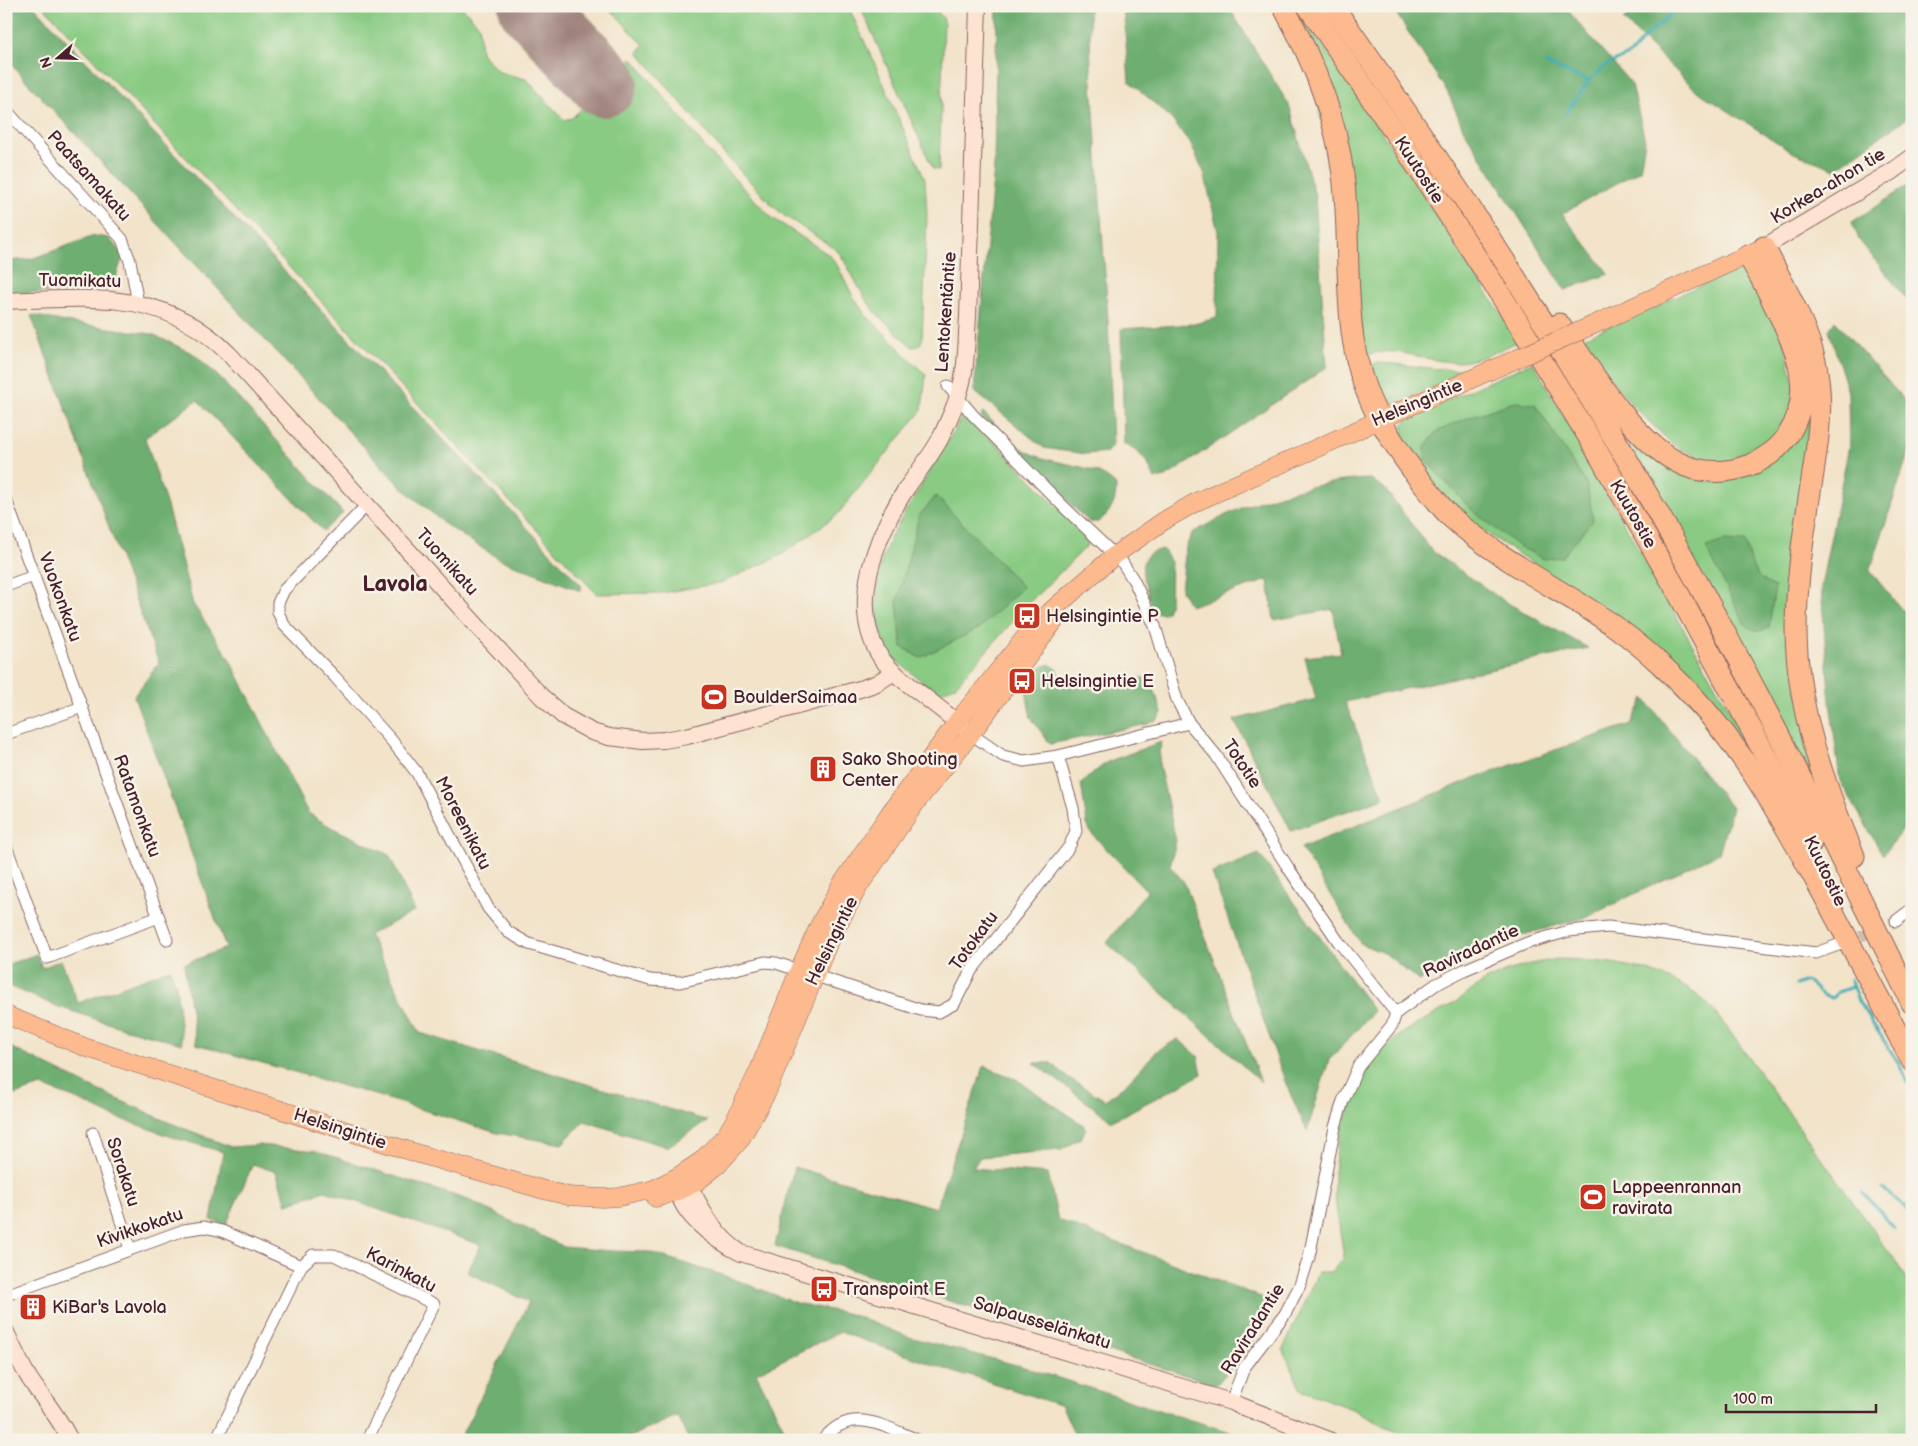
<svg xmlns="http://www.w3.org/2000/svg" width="1918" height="1446" font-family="'Balsamiq Sans',sans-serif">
	<rect width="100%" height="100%" fill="#f7f3e8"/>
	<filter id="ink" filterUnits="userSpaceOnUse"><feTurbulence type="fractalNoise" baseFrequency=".02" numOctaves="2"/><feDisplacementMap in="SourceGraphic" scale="10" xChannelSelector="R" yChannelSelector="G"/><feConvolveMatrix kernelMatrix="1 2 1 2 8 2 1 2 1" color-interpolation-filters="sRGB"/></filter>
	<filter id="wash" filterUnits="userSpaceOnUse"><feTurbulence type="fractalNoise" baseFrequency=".0096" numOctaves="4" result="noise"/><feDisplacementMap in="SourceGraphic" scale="20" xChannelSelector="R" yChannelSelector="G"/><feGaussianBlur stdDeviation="1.12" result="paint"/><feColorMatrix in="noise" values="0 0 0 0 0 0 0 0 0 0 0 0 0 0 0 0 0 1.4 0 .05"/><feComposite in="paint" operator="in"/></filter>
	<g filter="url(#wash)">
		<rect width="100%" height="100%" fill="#f2e3c9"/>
		<!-- green -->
		<g fill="#89cb83" stroke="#6a7557">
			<polygon points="43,6 461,6 479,25 481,53 499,72 526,79 564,120 572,118 632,58 707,150 771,217 829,255 836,263 854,298 865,314 926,375 922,410 837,515 780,556 720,583 661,593 597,594"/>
			<polygon points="607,6 848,6 874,62 925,179 927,216 922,341 918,346 912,347 878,315 866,300 841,255 834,248 782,214 769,202 726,156 638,52 644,45"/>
			<polygon points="860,6 933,6 944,19 939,170 933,169"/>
			<path d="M1300 12 1373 119 1519 341C1497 351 1476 363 1452 362 1423 361 1391 343 1363 357L1357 268 1296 15Z"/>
			<polygon points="1732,271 1742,271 1748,274 1781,329 1795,387 1788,418 1771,442 1745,457 1726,462 1708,461 1683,450 1671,443 1633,406 1579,340"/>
			<path d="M1533 362 1756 757 1752 758 1558 580 1456 513 1404 442C1401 430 1401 423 1412 416Z"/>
			<path d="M1378 363C1409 364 1439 372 1470 369L1471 371 1394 404C1376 403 1372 381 1365 366Z"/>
			<polygon points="1599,395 1637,438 1729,481 1813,398 1793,569 1817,788"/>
			<polygon points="969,416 1088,538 1088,545 1032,600 955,686 940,692 933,690 893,658 884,643 878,620 875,600 882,559 891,536 961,419"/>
			<path d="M1558 959C1605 960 1657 966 1697 995 1709 1003 1719 1018 1728 1029L1895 1260 1912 1290V1440H1412L1352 1409 1301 1390 1283 1349 1318 1272H1330L1344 1258C1341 1234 1335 1208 1334 1183 1333 1144 1354 1078 1382 1050 1402 1031 1428 1018 1451 1005 1461 999 1470 992 1479 985 1502 970 1531 963 1558 959Z"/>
		</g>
		<!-- forest -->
		<g fill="#6eaf71" stroke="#5c674e">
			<polygon points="6,6 34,6 581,585 581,591 499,559 446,525 399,485 6,59"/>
			<polygon points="997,6 1089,6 1091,68 1108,319 1113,444 1107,452 1086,454 1044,448 974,391 994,167"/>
			<path d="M1123 6H1228L1289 105 1315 196 1327 367 1166 477 1155 479C1147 460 1142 453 1124 444L1121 329 1194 324 1217 318 1218 232 1204 172 1190 143 1170 117 1129 81Z"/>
			<polygon points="1387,6 1564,6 1632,85 1645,141 1640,170 1562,214 1609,274 1565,290 1464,130 1448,93 1396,13"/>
			<polygon points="1640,6 1912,6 1912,114 1835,169 1794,153 1697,91 1623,20"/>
			<polygon points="1912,183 1912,306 1859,240 1852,222"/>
			<polygon points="94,236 109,238 123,256 112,289 72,292 6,293 6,261 31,259"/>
			<polygon points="31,315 65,322 152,334 194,354 218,376 343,513 323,531 197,400 145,438 167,506 193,604 229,658 308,813 329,826 389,855 415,911 369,935 420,1033 708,1121 667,1147 584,1121 562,1144 497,1133 378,1096 196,1044 184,964 226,948 134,696 159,663"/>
			<polygon points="1835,321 1912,409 1912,442 1870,571 1912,622 1912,817 1883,855 1840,781 1829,692 1821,586 1849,446 1848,392 1829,330"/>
			<polygon points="1514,402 1535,404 1587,485 1593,520 1562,557 1544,559 1518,546 1472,510 1439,475 1425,458 1425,447 1436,432 1467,418"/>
			<path d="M983 412C999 428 1015 448 1037 456 1064 466 1095 464 1116 485 1116 505 1112 509 1099 522H1089L981 417Z"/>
			<path d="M1371 479 1384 488 1432 551 1504 601 1588 648 1345 702 1384 798 1291 831 1234 720 1316 699 1305 657 1341 653 1333 609 1274 620 1268 580 1190 606 1181 590 1186 547 1192 533C1209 524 1226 514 1244 507 1282 492 1330 480 1371 479Z"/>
			<polygon points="936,496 1023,587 980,628 920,658 902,647 897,603 919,516"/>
			<path d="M1724 541 1745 542C1753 564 1751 578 1775 587L1769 627C1760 633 1753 631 1745 624L1706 547Z"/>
			<path d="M1163 549 1171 562 1170 602 1167 612C1164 613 1160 614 1156 612 1150 607 1149 597 1147 590 1141 570 1137 554 1163 549Z"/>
			<polygon points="1049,664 1056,668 1064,687 1150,677 1162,713 1157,720 1148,724 1050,744 1031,718 1025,685 1031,672"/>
			<polygon points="1644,698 1732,808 1719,853 1587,917 1523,935 1460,958 1419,981 1386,954 1361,944 1301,848 1474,778 1631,724"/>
			<polygon points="1161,742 1159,764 1176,841 1170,866 1184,882 1261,1082 1107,943 1147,891 1091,833 1087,824 1081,783 1107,762"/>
			<polygon points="1259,854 1374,1011 1329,1060 1307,1131 1286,1084 1212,873"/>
			<polygon points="37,954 42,968 61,960 78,1003 170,969 176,985 182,1044 123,1028 59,1007 6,985 6,965"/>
			<polygon points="1178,1039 1198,1056 1202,1074 1112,1121 1034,1063 1051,1063 1069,1078 1105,1100 1123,1087 1157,1051"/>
			<polygon points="6,1045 91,1087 168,1122 231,1147 259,1145 316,1151 468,1200 564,1247 612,1251 649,1252 731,1278 796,1303 850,1314 909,1337 1024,1367 1174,1415 1248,1437 1247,1440 1163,1440 1157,1438 1156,1440 1077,1440 1062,1406 966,1374 965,1376 840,1332 756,1373 790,1440 689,1440 677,1416 623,1440 459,1440 529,1302 467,1272 481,1245 325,1191 287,1204 276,1172 253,1164 226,1225 211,1220 223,1152 175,1138 110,1115 79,1100 41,1086 6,1098"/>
			<polygon points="984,1066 1016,1079 1086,1127 1082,1137 1061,1150 980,1157 973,1168 1048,1174 1058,1220 1266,1299 1267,1316 1255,1329 1250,1347 1216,1385 775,1246 794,1167 936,1208"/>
		</g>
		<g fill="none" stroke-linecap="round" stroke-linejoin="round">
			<!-- stream -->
			<g stroke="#3bacb5" stroke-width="3">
				<polyline points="1546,64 1589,81"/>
				<polyline points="1566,113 1589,81 1605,66 1630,54 1646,36 1660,25 1677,6"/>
				<polyline points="1850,979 1858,1001 1898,1062 1912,1090"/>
				<path d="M1796 985 1806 981C1819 987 1814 994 1832 998L1838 992 1852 987"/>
				<polyline points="1883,1189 1907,1208"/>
				<polyline points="1863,1192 1894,1228"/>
				<polyline points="1906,1210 1912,1198"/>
			</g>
			<!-- runway -->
			<polyline stroke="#9e817a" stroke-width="68" points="532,6 604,83"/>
		</g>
	</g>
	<g filter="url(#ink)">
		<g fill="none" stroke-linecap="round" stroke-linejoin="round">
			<!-- street-tunnel -->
			<polyline stroke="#d0bca9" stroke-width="11" stroke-dasharray="11 5.5" stroke-linecap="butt" points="1845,943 1896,921"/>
			<defs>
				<g id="street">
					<polyline points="6,110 122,239 130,261 138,303"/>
					<polyline points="948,386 973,415 1066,509 1122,562 1134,581 1155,626 1177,700 1189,723 1216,755 1289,869 1338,941 1396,1013"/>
					<polyline points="6,500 167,940"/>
					<polyline points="367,505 284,590 278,603 278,612 284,625 335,677 392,741 417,773 488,908 508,932 529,944 650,980 680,982 765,962 776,963 921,1010 939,1012 954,1004 971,971 1069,847 1076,831 1073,808 1058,756"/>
					<polyline points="6,586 34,576"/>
					<polyline points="6,734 82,707"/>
					<polyline points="971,734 1003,756 1024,761 1058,756 1189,723"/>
					<polyline points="6,846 47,958 159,917"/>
					<polyline points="1896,921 1912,909"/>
					<polyline points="93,1133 130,1249"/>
					<polyline points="301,1266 313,1255 334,1255 434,1304 367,1440"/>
					<polyline points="6,1295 184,1230 204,1227 222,1231 301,1266 216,1440"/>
					<polyline points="1231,1402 1244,1368 1285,1314 1300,1285 1309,1257 1335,1127 1343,1101 1358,1067 1392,1025 1396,1013 1435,985 1464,970 1527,943 1569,931 1608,927 1816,953 1841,944"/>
					<path d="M823 1440C851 1404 884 1427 918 1440"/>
				</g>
				<g id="secondary">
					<polyline points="1764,247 1891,172 1912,157"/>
					<path d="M6 301C90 298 164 288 229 354L541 696 563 716 592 732 609 737 643 741 664 740 687 736 860 689 877 683 894 672"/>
					<path d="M967 730C953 719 939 708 925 697 909 684 889 672 878 653 849 602 877 534 906 489 918 471 933 454 942 435 948 421 955 407 959 393 967 369 966 342 968 317L978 6"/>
					<path d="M741 1253C715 1236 703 1212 689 1185L683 1180 677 1177C673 1211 715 1240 741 1253L1231 1402 1329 1440"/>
					<path d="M6 1332C13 1348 20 1363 29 1378 43 1399 59 1417 70 1440"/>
				</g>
				<g id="primary">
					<polyline points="1593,325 1758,250"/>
					<polyline points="6,1015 87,1048 419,1154 544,1190 569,1196 602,1198 619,1197 654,1189 677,1177 701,1161 726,1135 735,1120 759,1070 799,970 820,924 841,885 889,814 957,722 1027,635 1043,618 1115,555 1165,520 1198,501 1505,364"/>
					<polyline points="656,1198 678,1191 698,1181 718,1165 740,1140 767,1092 830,939 859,886 918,800 971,734 1058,616"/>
				</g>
				<g id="highway">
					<path d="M1283 6C1312 58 1336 115 1343 175 1354 259 1336 342 1380 420 1395 446 1412 471 1431 494 1438 502 1444 511 1452 518 1501 561 1560 589 1613 625 1635 641 1657 660 1676 679 1735 736 1776 808 1815 879 1848 939 1880 1000 1912 1061"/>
					<polyline points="1308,6 1400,140 1511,311 1590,439 1676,589 1790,801 1811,843"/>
					<path d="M1333 6C1463 191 1586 382 1696 580 1773 718 1842 861 1912 1003"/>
					<path d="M1764 247C1783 284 1805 321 1815 361 1825 404 1817 449 1810 492 1803 538 1796 584 1796 631 1797 710 1824 784 1854 856"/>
					<path d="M1559 324C1589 367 1630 437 1677 462 1700 474 1726 474 1750 465 1765 459 1780 448 1788 435 1816 392 1796 347 1775 306 1767 289 1758 272 1748 256"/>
				</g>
			</defs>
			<!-- street casing -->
			<use href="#street" stroke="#856462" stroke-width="13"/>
			<!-- secondary casing -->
			<use href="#secondary" stroke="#856462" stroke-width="18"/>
			<!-- primary casing -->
			<use href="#primary" stroke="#856462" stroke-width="19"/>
			<!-- highway casing -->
			<use href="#highway" stroke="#856462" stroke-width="23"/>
			<!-- street -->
			<use href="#street" stroke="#fff" stroke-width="11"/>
			<!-- secondary -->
			<use href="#secondary" stroke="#fee3d2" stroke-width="16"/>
			<!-- primary -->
			<use href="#primary" stroke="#fcba8e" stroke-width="18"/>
			<!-- highway -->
			<use href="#highway" stroke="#fcba8e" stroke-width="21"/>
			<defs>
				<polyline id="primary-bridge" points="1505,364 1593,325"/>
			</defs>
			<!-- primary-bridge casing -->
			<use href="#primary-bridge" stroke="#856462" stroke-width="19" stroke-linecap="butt"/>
			<!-- primary-bridge -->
			<use href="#primary-bridge" stroke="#fcba8e" stroke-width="18"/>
		</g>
	</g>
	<!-- icons -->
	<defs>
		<symbol id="bus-square" viewBox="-11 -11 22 22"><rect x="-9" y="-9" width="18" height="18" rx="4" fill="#c8321e" stroke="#f7f3e8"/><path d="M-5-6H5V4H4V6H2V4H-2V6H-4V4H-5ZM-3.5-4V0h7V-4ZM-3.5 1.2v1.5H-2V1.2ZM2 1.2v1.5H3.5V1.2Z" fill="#fff"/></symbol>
		<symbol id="stadium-square" viewBox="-11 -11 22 22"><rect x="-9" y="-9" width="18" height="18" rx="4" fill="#c8321e" stroke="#f7f3e8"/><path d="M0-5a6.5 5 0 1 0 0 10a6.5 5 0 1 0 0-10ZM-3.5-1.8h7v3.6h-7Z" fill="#fff"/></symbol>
		<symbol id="building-square" viewBox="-11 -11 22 22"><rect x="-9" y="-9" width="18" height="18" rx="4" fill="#c8321e" stroke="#f7f3e8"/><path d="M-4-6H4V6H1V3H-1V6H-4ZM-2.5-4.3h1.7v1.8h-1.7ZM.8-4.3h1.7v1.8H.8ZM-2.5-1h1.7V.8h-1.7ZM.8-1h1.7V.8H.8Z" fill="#fff"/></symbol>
	</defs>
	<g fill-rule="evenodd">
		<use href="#bus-square" x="1011" y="600" width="32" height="32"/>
		<use href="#bus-square" x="1006" y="665" width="32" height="32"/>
		<use href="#stadium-square" x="698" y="681" width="32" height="32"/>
		<use href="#building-square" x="807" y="753" width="32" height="32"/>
		<use href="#stadium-square" x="1577" y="1181" width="32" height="32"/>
		<use href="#bus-square" x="808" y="1273" width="32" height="32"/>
		<use href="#building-square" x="17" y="1291" width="32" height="32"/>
	</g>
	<g text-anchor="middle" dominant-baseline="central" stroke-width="5" stroke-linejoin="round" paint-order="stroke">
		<!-- street labels -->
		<g font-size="18" fill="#4a1f2b" stroke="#f7f3e8">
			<text transform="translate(1419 170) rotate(57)">Kuutostie</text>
			<text transform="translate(89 176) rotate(48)">Paatsamakatu</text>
			<text transform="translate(1828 186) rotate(-31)">Korkea-ahon tie</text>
			<text transform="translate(80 281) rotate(1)">Tuomikatu</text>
			<text transform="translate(946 312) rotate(-86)">Lentokentäntie</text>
			<text transform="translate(1417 403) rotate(-23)">Helsingintie</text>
			<text transform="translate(1633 514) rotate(60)">Kuutostie</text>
			<text transform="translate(447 562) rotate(48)">Tuomikatu</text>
			<text transform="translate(60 597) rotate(70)">Vuokonkatu</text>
			<text transform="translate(1242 764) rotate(56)">Tototie</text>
			<text transform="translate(137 806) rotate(70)">Ratamonkatu</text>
			<text transform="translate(463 823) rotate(63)">Moreenikatu</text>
			<text transform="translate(1825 871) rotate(64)">Kuutostie</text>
			<text transform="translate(832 941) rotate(-64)">Helsingintie</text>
			<text transform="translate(974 941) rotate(-54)">Totokatu</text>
			<text transform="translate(1471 951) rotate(-25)">Raviradantie</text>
			<text transform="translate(340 1129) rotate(18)">Helsingintie</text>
			<text transform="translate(123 1172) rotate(72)">Sorakatu</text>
			<text transform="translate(140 1228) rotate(-19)">Kivikkokatu</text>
			<text transform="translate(401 1270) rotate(28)">Karinkatu</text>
			<text transform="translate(1042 1323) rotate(17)">Salpausselänkatu</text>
			<text transform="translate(1253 1329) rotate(-58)">Raviradantie</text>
		</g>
		<!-- poi labels -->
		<g font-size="18" fill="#4a1f2b" stroke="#f7f3e8" text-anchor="start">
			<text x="1046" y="616">Helsingintie P</text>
			<text x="1041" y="681">Helsingintie E</text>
			<text x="733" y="697">BoulderSaimaa</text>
			<text x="842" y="759">Sako Shooting<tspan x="842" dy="21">Center</tspan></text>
			<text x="1612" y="1187">Lappeenrannan<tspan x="1612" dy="21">ravirata</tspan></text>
			<text x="843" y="1289">Transpoint E</text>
			<text x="52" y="1307">KiBar's Lavola</text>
		</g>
		<!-- district labels -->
		<g font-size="22" font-weight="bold" fill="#4a1f2b" stroke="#f7f3e8">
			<text x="395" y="584">Lavola</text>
		</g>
	</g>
	<!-- margin -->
	<rect width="1918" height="1446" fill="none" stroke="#f7f3e8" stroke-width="25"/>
	<!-- north arrow -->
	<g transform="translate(58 58) rotate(250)" stroke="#f7f3e8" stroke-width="4" paint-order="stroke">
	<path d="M0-4L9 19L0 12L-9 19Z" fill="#4a1f2b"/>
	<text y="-8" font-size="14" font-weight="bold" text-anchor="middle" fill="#4a1f2b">N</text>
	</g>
	<!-- scale -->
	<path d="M1726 1404v8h150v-8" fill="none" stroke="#4a1f2b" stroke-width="2.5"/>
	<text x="1733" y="1404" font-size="15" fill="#4a1f2b" stroke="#f7f3e8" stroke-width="4" paint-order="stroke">100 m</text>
</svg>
